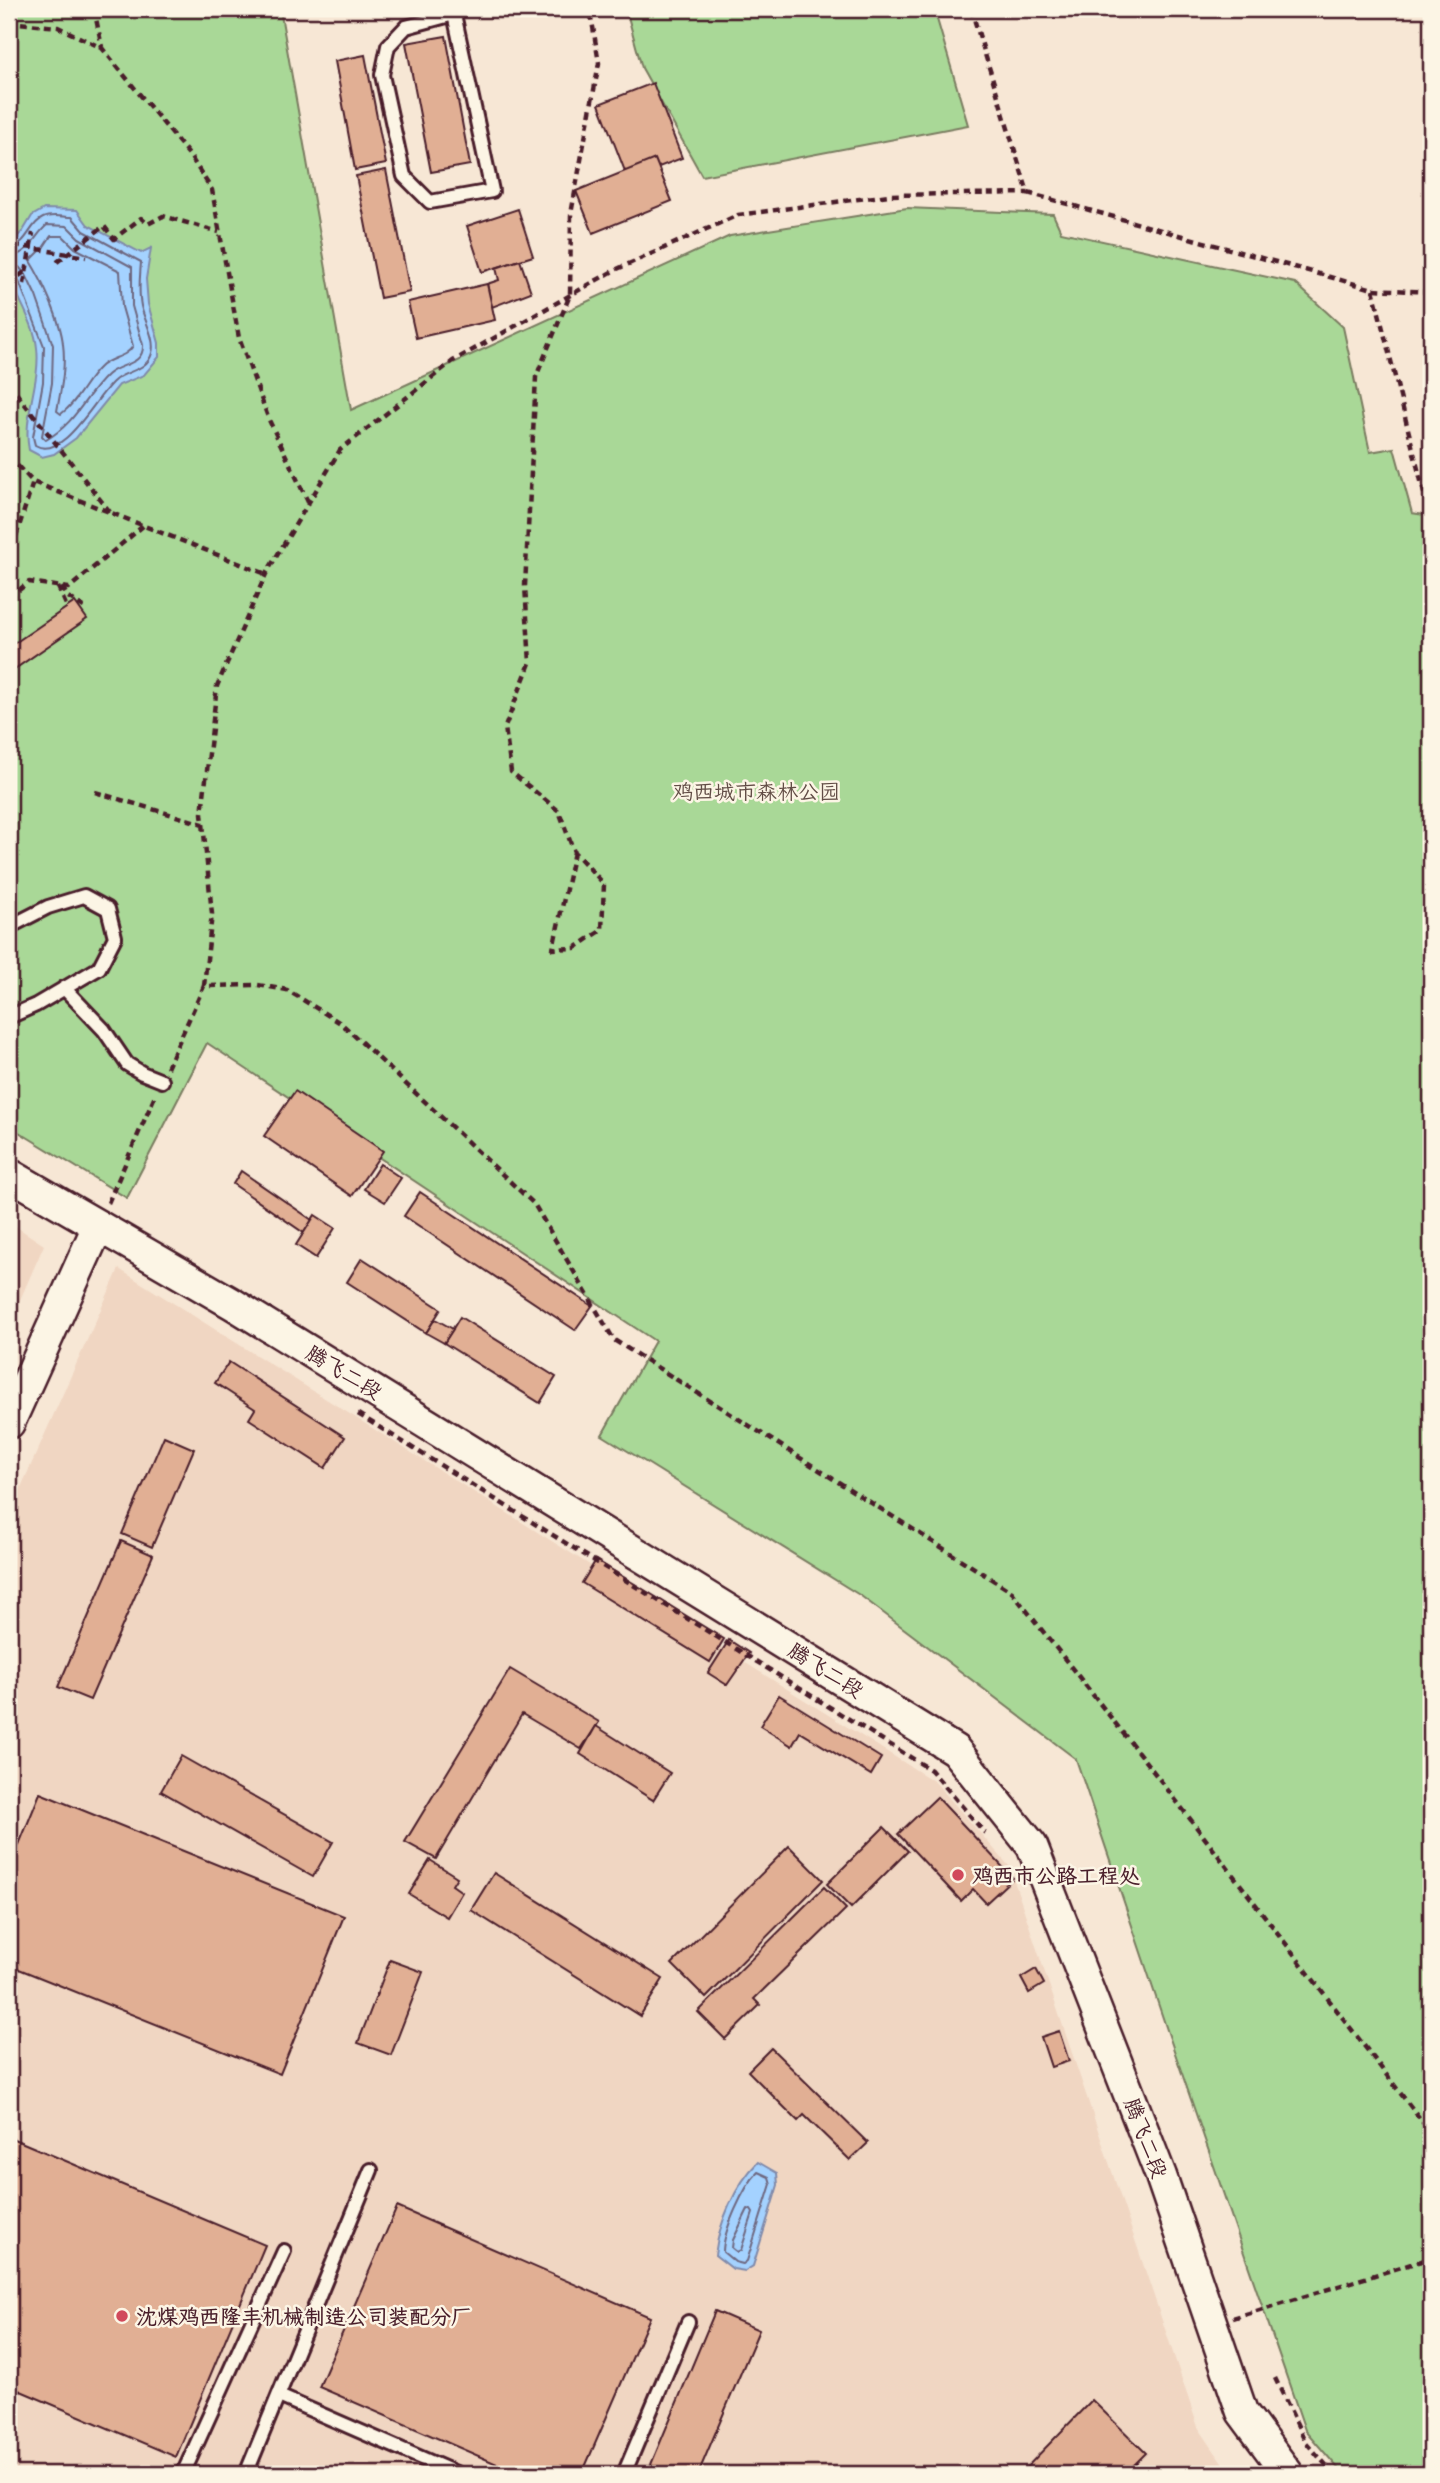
<svg xmlns="http://www.w3.org/2000/svg" width="1440" height="2483" font-family="Delius,'LXGW WenKai TC',sans-serif">
	<rect width="100%" height="100%" fill="#f7e7d5"/>
	<filter id="ink" filterUnits="userSpaceOnUse"><feTurbulence type="fractalNoise" baseFrequency=".0143" numOctaves="2"/><feDisplacementMap in="SourceGraphic" scale="14" xChannelSelector="R" yChannelSelector="G"/><feConvolveMatrix kernelMatrix="1 2 1 2 8 2 1 2 1" color-interpolation-filters="sRGB"/></filter>
	<g filter="url(#ink)">
		<!-- built -->
		<g fill="#f0d6c2">
			<polygon points="9,1222 44,1245 9,1325"/>
			<polygon points="119,1269 935,1782 1009,1866 1198,2427 1230,2474 9,2474 9,1514"/>
		</g>
		<!-- green -->
		<g fill="#a9d897" stroke="#7a7c61" stroke-width="2">
			<polygon points="9,9 280,9 351,410 730,236 907,208 1053,214 1061,232 1295,283 1343,327 1370,452 1394,448 1412,513 1431,516 1431,2474 1343,2474 1305,2430 1167,2030 1076,1759 861,1596 602,1435 655,1341 207,1043 127,1198 9,1126"/>
			<polygon points="626,9 934,9 968,125 702,176 642,68"/>
		</g>
		<!-- water -->
		<g fill="#a4d2ff" stroke="#808aaa" stroke-width="2">
			<path d="M44 209 77 210 88 225 141 253 151 248 146 279 148 304 159 343V357L144 375 119 385 76 438 54 454 42 457 29 450C22 417 41 382 37 348 35 324 18 300 10 277 7 268 9 255 9 245L23 231 32 216Z"/>
			<path d="M758 2162 777 2173 778 2185 753 2266 745 2271 733 2269 715 2255C719 2223 735 2185 758 2162Z"/>
		</g>
		<g fill="none" stroke-linecap="round" stroke-linejoin="round">
			<!-- shore -->
			<g stroke="#6e6780" stroke-width="2">
				<path d="M51 236H63L75 248 120 271 122 307 133 346C126 358 110 357 100 367 85 381 78 402 61 414L57 411C61 389 66 366 63 344 61 321 42 280 30 261L43 248Z"/>
				<path d="M9 248C28 245 29 224 43 218 51 214 63 217 72 217L84 231 141 262C140 277 138 291 141 306 144 320 156 339 152 353 147 372 125 370 114 381 96 396 64 462 35 445L33 437 43 382 44 346 18 279 15 275 9 274"/>
				<path d="M9 257C29 255 34 236 47 225L67 226 79 238 132 267V306L143 345C144 366 119 363 107 375 84 397 77 422 46 440L42 436 52 383 53 345 36 296 26 275 19 267 9 265"/>
				<path d="M758 2172 769 2177 771 2184 747 2261 743 2264 735 2262 723 2252C723 2232 743 2187 758 2172Z"/>
				<polygon points="748,2209 751,2210 753,2213 741,2250 737,2252 732,2248 733,2240"/>
			</g>
		</g>
		<!-- building -->
		<g fill="#e1af94" stroke="#4a1f2b" stroke-width="2">
			<polygon points="446,36 470,165 431,172 406,43"/>
			<polygon points="365,55 386,164 355,170 335,61"/>
			<polygon points="653,83 682,158 628,179 599,104"/>
			<polygon points="655,159 672,201 593,233 576,191"/>
			<polygon points="386,170 410,292 380,298 356,176"/>
			<polygon points="518,209 533,256 482,272 467,226"/>
			<polygon points="520,260 531,292 492,307 487,284 499,280 496,268"/>
			<polygon points="487,284 495,320 416,338 408,302"/>
			<polygon points="75,602 87,619 9,673 9,647"/>
			<polygon points="295,1091 383,1151 352,1196 264,1136"/>
			<polygon points="380,1164 401,1178 385,1202 364,1189"/>
			<polygon points="241,1171 312,1220 304,1233 233,1184"/>
			<polygon points="420,1192 592,1306 575,1330 404,1216"/>
			<polygon points="315,1215 335,1228 316,1258 296,1245"/>
			<polygon points="362,1258 441,1309 426,1333 347,1282"/>
			<polygon points="460,1317 556,1377 540,1403 444,1343"/>
			<polygon points="435,1319 453,1329 444,1343 426,1333"/>
			<polygon points="229,1362 345,1437 325,1468 249,1419 255,1409 215,1383"/>
			<polygon points="164,1436 194,1449 152,1547 122,1534"/>
			<polygon points="121,1541 153,1555 90,1700 58,1687"/>
			<polygon points="596,1560 724,1639 710,1662 582,1583"/>
			<polygon points="729,1640 749,1653 727,1685 708,1673"/>
			<polygon points="510,1669 599,1722 581,1749 522,1714 436,1859 405,1842"/>
			<polygon points="779,1695 881,1758 871,1775 800,1732 792,1746 760,1726"/>
			<polygon points="596,1726 670,1773 653,1800 580,1754"/>
			<polygon points="181,1756 333,1842 313,1877 161,1791"/>
			<polygon points="40,1793 344,1916 280,2074 9,1965 9,1869"/>
			<polygon points="937,1797 1013,1878 986,1903 973,1889 961,1901 898,1834"/>
			<polygon points="884,1827 908,1851 851,1908 827,1884"/>
			<polygon points="789,1846 823,1880 706,1998 672,1964"/>
			<polygon points="430,1860 457,1877 452,1885 462,1892 447,1917 409,1894"/>
			<polygon points="494,1873 663,1979 640,2016 471,1910"/>
			<polygon points="824,1887 846,1909 754,1999 760,2005 725,2039 698,2012"/>
			<polygon points="390,1960 423,1972 391,2055 358,2043"/>
			<polygon points="1036,1969 1044,1984 1029,1993 1021,1978"/>
			<polygon points="1059,2031 1069,2061 1051,2067 1041,2037"/>
			<polygon points="771,2048 868,2143 850,2160 804,2115 798,2121 748,2071"/>
			<polygon points="9,2137 265,2245 176,2457 9,2386"/>
			<polygon points="397,2207 650,2317 582,2474 520,2474 319,2387"/>
			<polygon points="715,2311 759,2330 698,2474 647,2474"/>
			<polygon points="1092,2400 1146,2453 1125,2474 1020,2474"/>
		</g>
		<g fill="none" stroke-linecap="round" stroke-linejoin="round">
			<defs>
				<g id="service">
					<polyline points="453,9 454,14 492,191 430,202 404,176 382,75 388,46 406,27 454,14"/>
					<polyline points="9,927 48,907 84,896 108,909 115,937 99,968 36,1005 9,1017"/>
					<polyline points="64,988 104,1030 127,1064 142,1073 162,1081"/>
					<polyline points="279,2396 458,2474"/>
					<polyline points="183,2474 284,2251"/>
					<polyline points="246,2474 371,2170"/>
					<polyline points="624,2474 688,2322"/>
				</g>
				<g id="tertiary">
					<polyline points="9,1174 233,1304 955,1750 1032,1846 1161,2176 1242,2412 1288,2474"/>
					<polyline points="9,1423 98,1226"/>
				</g>
			</defs>
			<!-- service casing -->
			<use href="#service" stroke="#4a1f2b" stroke-width="18"/>
			<!-- tertiary casing -->
			<use href="#tertiary" stroke="#4a1f2b" stroke-width="35"/>
			<!-- path -->
			<g stroke="#4a1f2b" stroke-width="4.5" stroke-dasharray="7 5" stroke-linecap="butt">
				<polyline points="94,9 102,47"/>
				<polyline points="971,9 1028,193 1373,289 1431,292"/>
				<polyline points="9,22 58,27 102,48 190,156 212,190 239,338 269,420 308,502"/>
				<polyline points="14,245 86,257"/>
				<polyline points="57,262 104,226 114,239 141,218 148,224 163,216 219,232"/>
				<polyline points="9,283 26,271"/>
				<polyline points="24,284 33,233"/>
				<polyline points="1373,289 1431,521"/>
				<polyline points="9,384 110,512"/>
				<polyline points="9,457 33,482 266,574"/>
				<polyline points="9,559 33,482"/>
				<polyline points="58,587 67,607"/>
				<polyline points="62,587 68,597 84,607"/>
				<polyline points="9,598 29,582 69,588 143,526"/>
				<polyline points="95,792 203,824"/>
				<polyline points="574,852 553,949 575,948 602,930 604,884 574,852 559,811 511,772 505,727 530,663 525,586 536,377 570,295 571,214 599,63 590,9"/>
				<polyline points="204,986 212,914 202,813 217,686 266,574 340,450 453,361 615,270 738,215 889,195 1028,193"/>
				<polyline points="167,1068 204,986 258,985 287,990 342,1024 534,1204 614,1340 1012,1592 1171,1794 1431,2133"/>
				<polyline points="108,1203 155,1096"/>
				<polyline points="358,1414 931,1770 985,1833"/>
				<polyline points="1233,2318 1431,2258"/>
				<polyline points="1275,2378 1305,2441 1334,2474"/>
			</g>
			<!-- service -->
			<use href="#service" stroke="#fcf5e5" stroke-width="12"/>
			<!-- tertiary -->
			<use href="#tertiary" stroke="#fcf5e5" stroke-width="30"/>
		</g>
	</g>
	<!-- markers -->
	<g fill="#d1495b" stroke="#fcf5e5" stroke-width="2.5">
		<circle cx="958" cy="1875" r="7"/>
		<circle cx="122" cy="2316" r="7"/>
	</g>
	<g text-anchor="middle" dominant-baseline="central" stroke-width="5" stroke-linejoin="round" paint-order="stroke">
		<!-- park labels -->
		<g font-size="21" fill="#624d46" stroke="#fcf5e5">
			<text x="756" y="791">鸡西城市森林公园</text>
		</g>
		<!-- street labels -->
		<g font-size="21" fill="#4a1f2b" stroke="#fcf5e5">
			<text transform="translate(344 1372) rotate(31)">腾飞二段</text>
			<text transform="translate(826 1670) rotate(32)">腾飞二段</text>
			<text transform="translate(1146 2138) rotate(69)">腾飞二段</text>
		</g>
		<!-- poi labels -->
		<g font-size="21" font-weight="bold" fill="#4a1f2b" stroke="#fcf5e5" text-anchor="start">
			<text x="972" y="1875">鸡西市公路工程处</text>
			<text x="136" y="2316">沈煤鸡西隆丰机械制造公司装配分厂</text>
		</g>
	</g>
	<!-- margin -->
	<rect width="1440" height="2483" fill="none" stroke="#fcf5e5" stroke-width="35"/>
	<rect x="18" y="18" width="1405" height="2448" fill="none" stroke="#4a1f2b" stroke-width="2.5" filter="url(#ink)"/>
</svg>
